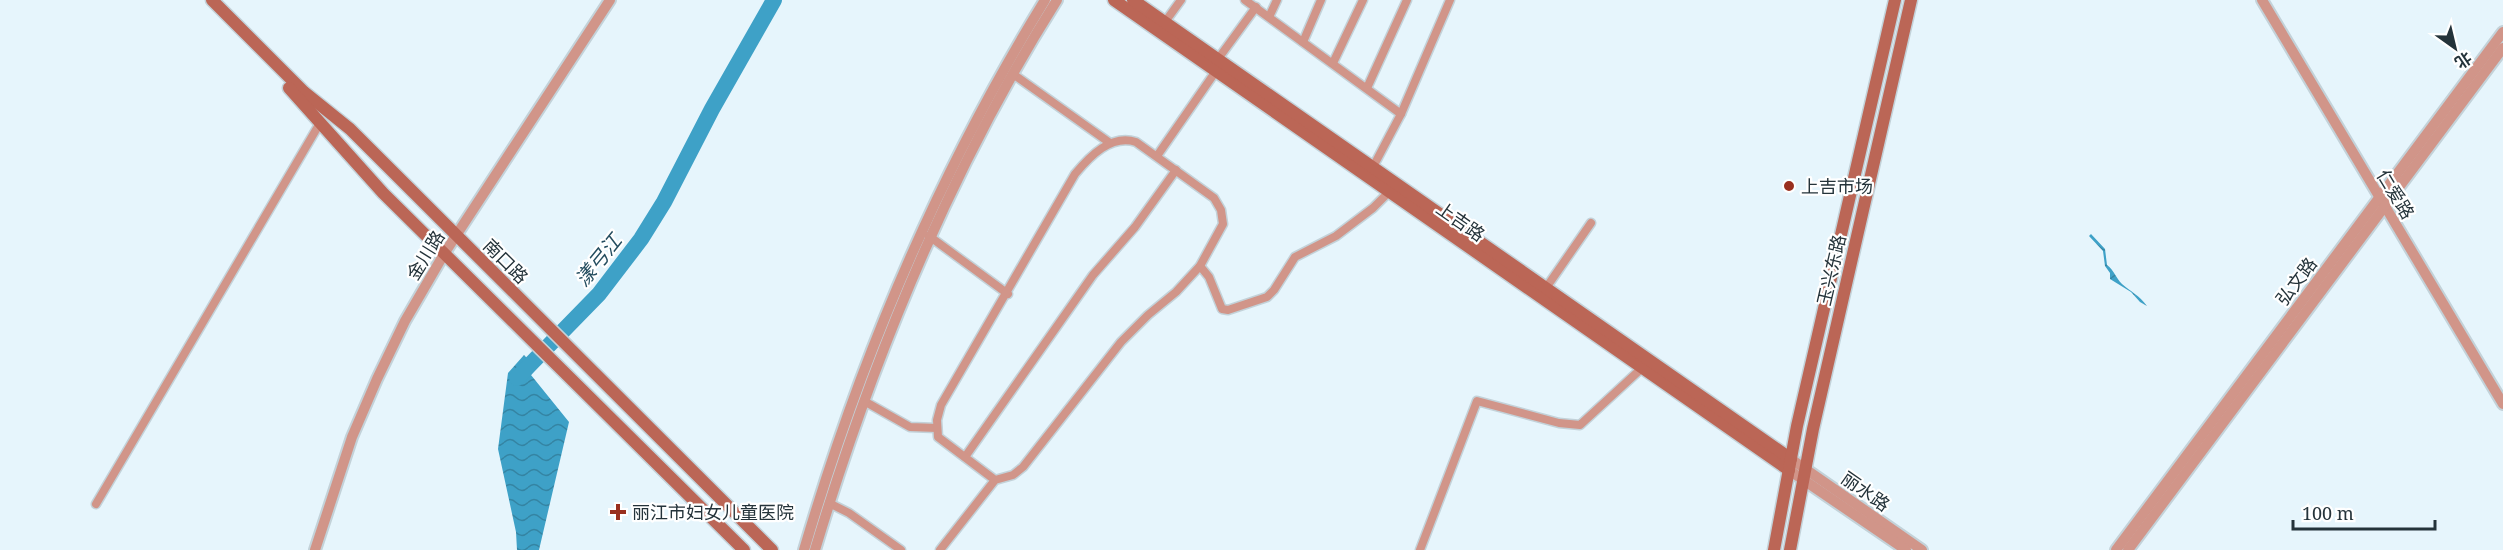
<svg xmlns="http://www.w3.org/2000/svg" width="2503" height="550" font-family="'Noto Serif','Noto Sans SC',serif">
	<defs>
		<pattern id="water-waves" width="16" height="10" patternUnits="userSpaceOnUse" patternTransform="scale(1.5)"><rect width="16" height="10" fill="#3ea1c7"/><path d="M0 5q4-4 8 0t8 0" fill="none" stroke="#3484a3"/></pattern>
	</defs>
	<rect width="100%" height="100%" fill="#e6f5fc"/>
	<!-- water -->
	<g fill="url(#water-waves)">
		<path d="M2091 234 2105 249 2107 265C2114 270 2116 278 2122 284 2131 292 2139 295 2147 306L2140 302 2131 292 2110 279V273L2105 266 2103 251 2089 236Z"/>
		<polygon points="524,355 537,368 531,375 569,422 539,550 517,550 516,532 498,449 508,373"/>
	</g>
	<g fill="none" stroke-linecap="round" stroke-linejoin="round">
		<!-- river -->
		<polyline stroke="#3ea1c7" stroke-width="16" points="517,378 599,294 641,239 664,202 712,109 774,0"/>
		<defs>
			<g id="minor">
				<polyline points="1245,0 1401,114"/>
				<polyline points="1269,17 1277,0"/>
				<polyline points="1165,22 1181,0"/>
				<polyline points="1303,42 1321,0"/>
				<polyline points="1218,59 1256,7"/>
				<polyline points="1333,63 1363,0"/>
				<polyline points="1013,74 1110,143"/>
				<polyline points="1367,88 1407,0"/>
				<polyline points="1157,156 1216,71"/>
				<polyline points="1373,167 1401,114 1450,0"/>
				<polyline points="929,236 1008,294"/>
				<polyline points="1200,266 1209,277 1222,309 1228,310 1267,297 1274,290 1295,257 1336,236 1373,208 1389,192"/>
				<polyline points="1546,288 1591,223"/>
				<polyline points="864,401 910,427 937,428"/>
				<polyline points="965,457 1093,275 1135,227 1176,170"/>
				<polyline points="829,503 849,513 901,550"/>
				<polyline points="96,504 320,123"/>
				<path d="M940 550 995 480 1013 475 1023 467 1121 342 1148 315 1176 292 1200 266 1223 224 1221 210 1214 198 1136 142C1111 134 1090 156 1075 174L941 405 937 420 938 437 995 480"/>
				<polyline points="1420,550 1477,401 1559,423 1580,425 1642,368"/>
			</g>
			<g id="tertiary">
				<polyline points="2262,0 2503,404"/>
				<polyline points="1791,459 1922,550"/>
				<polyline points="1789,470 1906,550"/>
				<polyline points="315,550 352,437 377,379 405,321 444,254 610,0"/>
				<path d="M804 550C861 356 939 172 1045 0"/>
				<path d="M815 550C873 357 949 171 1057 0"/>
				<polyline points="2116,550 2503,32"/>
				<polyline points="2128,550 2503,48"/>
			</g>
			<g id="secondary">
				<polyline points="212,0 304,92 350,129 772,550"/>
				<polyline points="1114,0 1789,470"/>
				<polyline points="1133,0 1791,459"/>
				<polyline points="289,88 383,193 744,550"/>
				<polyline points="1774,550 1797,426 1895,0"/>
				<polyline points="1790,550 1813,429 1911,0"/>
			</g>
		</defs>
		<!-- minor casing -->
		<use href="#minor" stroke="#c3d2d9" stroke-width="11"/>
		<!-- tertiary casing -->
		<use href="#tertiary" stroke="#c3d2d9" stroke-width="14"/>
		<!-- secondary casing -->
		<use href="#secondary" stroke="#c3d2d9" stroke-width="15"/>
		<!-- minor -->
		<use href="#minor" stroke="#d19589" stroke-width="8"/>
		<!-- tertiary -->
		<use href="#tertiary" stroke="#d19589" stroke-width="10"/>
		<!-- secondary -->
		<use href="#secondary" stroke="#bb6656" stroke-width="12"/>
	</g>
	<!-- markers -->
	<g fill="#992f1e" stroke="#fff" stroke-width="2">
		<circle cx="1789" cy="186" r="6"/>
		<path d="M615 503h6v6h6v6h-6v6h-6v-6h-6v-6h6z"/>
	</g>
	<g text-anchor="middle" dominant-baseline="central" stroke-width="4.5" stroke-linejoin="round" paint-order="stroke">
		<!-- poi labels -->
		<g font-size="18" fill="#24333a" stroke="#fff" text-anchor="start">
			<text x="1801" y="186">上吉市场</text>
			<text x="632" y="512">丽江市妇女儿童医院</text>
		</g>
		<!-- street labels -->
		<g font-size="18" fill="#24333a" stroke="#fff">
			<text transform="translate(2396 194) rotate(59)">仁爱路</text>
			<text transform="translate(1461 221) rotate(35)">上吉路</text>
			<text transform="translate(425 255) rotate(-58)">金川路</text>
			<text transform="translate(506 261) rotate(45)">南口路</text>
			<text transform="translate(1831 270) rotate(-77)">玉兴东路</text>
			<text transform="translate(2296 281) rotate(-53)">弘文路</text>
			<text transform="translate(1866 491) rotate(35)">丽水路</text>
		</g>
		<!-- water labels -->
		<g font-size="20" font-style="italic" fill="#244d5f" stroke="#fff">
			<text transform="translate(598 260) rotate(-51)">漾弓江</text>
		</g>
	</g>
	<!-- north arrow -->
	<g transform="translate(2455 48) rotate(146)" stroke="#ffffff" stroke-width="4.5" paint-order="stroke">
	<path d="M0-4.5L10 22L0 15L-10 22Z" fill="#24333a"/>
	<text y="-9" font-size="16" font-weight="bold" text-anchor="middle" fill="#24333a">北</text>
	</g>
	<!-- scale -->
	<path d="M2293 520v9h142v-9" fill="none" stroke="#24333a" stroke-width="3"/>
	<text x="2302" y="520" font-size="18" fill="#24333a" stroke="#ffffff" stroke-width="4.5" paint-order="stroke">100 m</text>
</svg>
